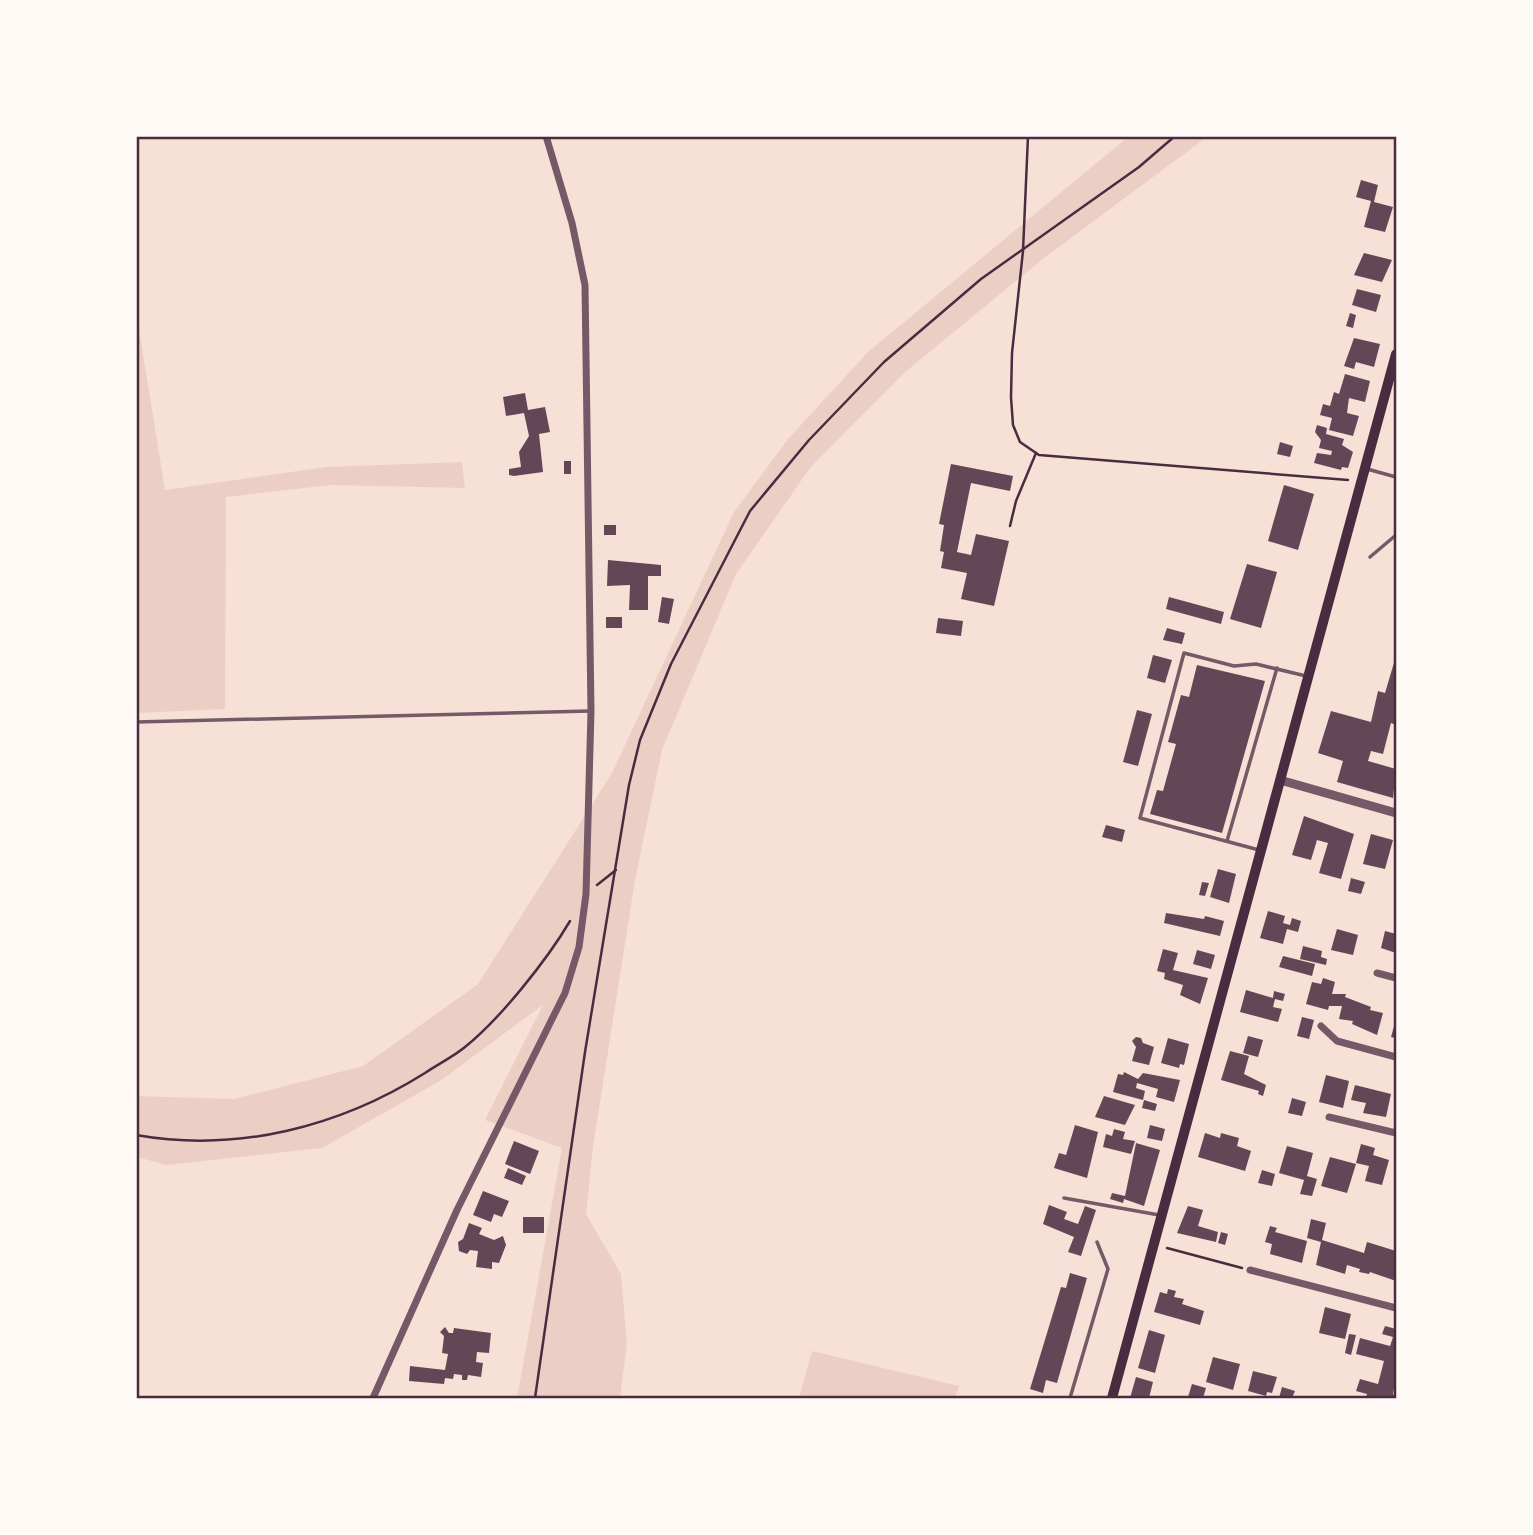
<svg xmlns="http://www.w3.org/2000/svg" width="1533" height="1535" font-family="'PT Sans Narrow',sans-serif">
	<rect width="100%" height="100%" fill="#f7e1d7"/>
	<!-- green -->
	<g fill="#ebcfc5">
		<polygon points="1128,137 1207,137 1044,258 904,373 810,468 736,574 662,750 635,880 593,1147 586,1214 621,1274 627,1344 620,1398 517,1398 562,1148 485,1120 543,1005 440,1081 322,1148 166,1165 137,1157 136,1096 234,1099 363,1066 478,984 612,773 734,512 788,439 868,352"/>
		<polygon points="137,317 165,490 326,467 462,462 465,488 331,485 226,497 225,709 137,713"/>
		<polygon points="812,1351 959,1386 955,1398 799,1398"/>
	</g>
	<!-- building -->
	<g fill="#644757">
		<polygon points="1361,180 1378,185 1374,202 1393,207 1385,232 1364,227 1371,201 1356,197"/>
		<polygon points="1364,253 1392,260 1382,282 1354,275"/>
		<polygon points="1357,289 1381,295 1376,312 1352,305"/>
		<polygon points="1350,313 1356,315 1353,328 1346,326"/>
		<polygon points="1354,338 1380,344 1374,367 1356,362 1354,369 1344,366"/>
		<polygon points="1345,374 1370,381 1365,402 1349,398 1347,413 1359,416 1353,436 1329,430 1332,418 1320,415 1323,404 1330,406 1334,392 1339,394"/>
		<polygon points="525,393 528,410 545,407 550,432 539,434 543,472 514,476 509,475 509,469 521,467 519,452 529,436 524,413 506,416 503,397"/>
		<polygon points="1317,425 1327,428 1326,434 1344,439 1342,445 1353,452 1348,468 1342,467 1341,470 1314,463 1317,453 1331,455 1332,451 1319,448 1321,440 1315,432"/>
		<polygon points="1280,442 1293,446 1290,457 1277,454"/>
		<rect x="564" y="461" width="7" height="13"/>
		<polygon points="951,464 1013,476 1010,491 971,483 957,552 971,555 976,534 1009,541 994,606 961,599 967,573 941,568 944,552 940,551 944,525 939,524"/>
		<polygon points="1284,485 1314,494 1298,550 1268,541"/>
		<rect x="604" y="525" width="12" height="10"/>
		<polygon points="608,560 661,565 661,576 648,576 648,610 629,610 630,585 607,586"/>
		<polygon points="1247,564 1277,572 1261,628 1230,619"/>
		<polygon points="662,597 674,599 669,624 658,622"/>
		<polygon points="1169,597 1224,612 1221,624 1166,609"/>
		<rect x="606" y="617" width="16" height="11"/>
		<polygon points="938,618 963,621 961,636 936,633"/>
		<polygon points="1167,628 1185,633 1182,644 1163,640"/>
		<polygon points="1153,655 1172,660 1165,683 1147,678"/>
		<polygon points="1396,656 1396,725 1391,723 1383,754 1371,751 1368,761 1396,769 1393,798 1337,782 1343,761 1318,753 1331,711 1371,722 1378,691 1385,693"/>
		<polygon points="1197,665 1265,681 1222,833 1150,814 1157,790 1163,791 1176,744 1168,742 1181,695 1189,697"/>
		<polygon points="1137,710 1152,714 1138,766 1123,762"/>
		<polygon points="1304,816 1354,834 1341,879 1319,873 1328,843 1317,840 1311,860 1292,855"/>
		<polygon points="1106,825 1125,830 1122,842 1102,837"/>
		<polygon points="1371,834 1393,840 1385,869 1363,864"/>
		<polygon points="1218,869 1236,874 1229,903 1210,897"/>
		<polygon points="1351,878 1365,882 1361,894 1348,891"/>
		<polygon points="1202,882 1209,883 1205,896 1199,895"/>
		<polygon points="1268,911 1285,916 1283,923 1290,925 1292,918 1301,921 1298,932 1287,929 1283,944 1260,938"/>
		<polygon points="1166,913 1204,919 1205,916 1224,921 1220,936 1164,923"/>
		<polygon points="1337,929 1358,935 1353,955 1331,950"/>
		<polygon points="1385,931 1396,934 1396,953 1381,948"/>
		<polygon points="1303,946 1322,951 1321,957 1327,959 1326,965 1300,959"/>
		<polygon points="1163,949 1178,953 1173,970 1208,978 1200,1004 1180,995 1183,985 1164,979 1165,973 1157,971"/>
		<polygon points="1197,950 1215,955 1211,969 1193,964"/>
		<polygon points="1283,956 1315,964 1312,976 1279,967"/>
		<polygon points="1323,978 1335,982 1332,994 1346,994 1345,997 1371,1007 1370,1010 1383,1013 1377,1035 1352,1024 1353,1021 1339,1019 1342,1006 1329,1006 1328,1010 1306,1004 1312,982 1321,984"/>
		<polygon points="1246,990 1273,998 1274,991 1285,994 1283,1001 1275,999 1273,1007 1282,1009 1278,1022 1240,1012"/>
		<polygon points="1302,1017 1314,1020 1309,1039 1297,1036"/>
		<polygon points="1396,1019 1396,1038 1391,1037"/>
		<polygon points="1248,1036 1263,1040 1258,1057 1243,1053"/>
		<polygon points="1136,1037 1141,1038 1143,1043 1154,1047 1149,1065 1132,1061 1136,1047 1132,1041"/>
		<polygon points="1168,1038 1189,1044 1184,1065 1180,1064 1179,1068 1161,1063"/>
		<polygon points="1230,1051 1249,1056 1244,1074 1266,1085 1263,1096 1258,1094 1259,1091 1221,1080"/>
		<polygon points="1124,1072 1138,1079 1143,1073 1180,1080 1174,1102 1156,1097 1158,1089 1137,1083 1136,1088 1145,1091 1143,1100 1113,1092 1118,1074 1123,1075"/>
		<polygon points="1326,1075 1349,1081 1343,1108 1319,1102"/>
		<polygon points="1355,1085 1391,1094 1386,1117 1363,1113 1366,1103 1351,1100"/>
		<polygon points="1104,1096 1135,1105 1125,1125 1095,1117"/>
		<polygon points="1292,1098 1306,1102 1302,1116 1288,1113"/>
		<polygon points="1144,1100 1157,1104 1155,1111 1142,1108"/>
		<polygon points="1075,1125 1098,1132 1087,1178 1054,1168 1059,1153 1066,1155"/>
		<polygon points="1150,1125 1165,1129 1162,1141 1147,1138"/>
		<polygon points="1114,1129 1125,1132 1123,1139 1135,1141 1131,1154 1103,1147 1106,1134 1112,1136"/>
		<polygon points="1205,1133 1220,1138 1221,1133 1239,1138 1237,1146 1251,1151 1245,1171 1198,1157"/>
		<polygon points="514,1141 539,1151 530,1174 505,1164"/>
		<polygon points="1136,1143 1160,1150 1144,1206 1124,1199 1123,1203 1110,1199 1112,1193 1125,1196"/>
		<polygon points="1361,1144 1375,1148 1373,1155 1389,1160 1382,1185 1365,1181 1369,1166 1356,1163"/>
		<polygon points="1287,1146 1313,1153 1307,1176 1317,1179 1312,1196 1300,1194 1304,1180 1279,1173"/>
		<polygon points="1330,1157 1356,1164 1347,1193 1321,1186"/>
		<polygon points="508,1168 526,1176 522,1185 504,1178"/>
		<polygon points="1262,1170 1275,1174 1272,1186 1258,1183"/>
		<polygon points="483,1191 509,1201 502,1217 494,1214 491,1222 473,1215"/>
		<polygon points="1049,1205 1067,1212 1064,1219 1078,1224 1085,1206 1096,1210 1081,1256 1068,1252 1074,1237 1043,1224"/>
		<polygon points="1188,1206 1203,1210 1198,1226 1218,1232 1216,1242 1177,1233"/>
		<rect x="523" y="1217" width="21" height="16"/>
		<polygon points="1311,1219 1326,1223 1322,1240 1364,1253 1367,1242 1396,1251 1396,1281 1370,1272 1369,1274 1359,1272 1360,1269 1347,1265 1345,1274 1316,1265 1321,1242 1307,1238"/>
		<polygon points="469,1223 482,1228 479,1234 494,1240 503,1236 506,1245 499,1263 492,1262 492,1269 476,1267 478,1251 470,1250 467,1254 459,1251 458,1242 463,1239"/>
		<polygon points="1270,1226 1277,1228 1275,1232 1307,1241 1302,1263 1270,1254 1272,1244 1265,1242"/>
		<polygon points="1221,1232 1228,1234 1225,1245 1218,1243"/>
		<polygon points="1070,1273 1087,1278 1057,1383 1046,1380 1043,1393 1030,1389 1061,1287 1066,1288"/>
		<polygon points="1168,1289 1176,1291 1174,1297 1184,1299 1182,1304 1204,1311 1200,1325 1154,1312 1160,1292 1167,1294"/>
		<polygon points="1325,1307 1351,1314 1345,1339 1319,1333"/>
		<polygon points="1385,1326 1396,1329 1396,1379 1393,1394 1396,1397 1366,1398 1367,1394 1356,1391 1360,1379 1378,1384 1384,1361 1356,1354 1360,1338 1390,1346 1393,1337 1382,1334"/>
		<polygon points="445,1327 449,1333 453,1333 454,1328 491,1333 489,1353 477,1352 476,1362 483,1363 481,1377 468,1375 467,1380 462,1380 462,1375 454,1374 453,1379 445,1378 444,1384 409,1381 410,1366 445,1370 448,1354 442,1353 444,1336 440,1332"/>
		<polygon points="1149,1330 1165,1335 1155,1373 1138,1368"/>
		<polygon points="1349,1334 1356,1335 1351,1355 1345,1353"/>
		<polygon points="1213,1357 1240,1364 1233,1390 1206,1382"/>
		<polygon points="1253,1371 1277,1377 1272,1393 1267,1392 1266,1396 1248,1391"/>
		<polygon points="1136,1377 1153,1382 1149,1398 1130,1398"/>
		<polygon points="1192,1384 1206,1388 1203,1398 1188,1397"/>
		<polygon points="1282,1387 1295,1391 1292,1398 1279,1398"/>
	</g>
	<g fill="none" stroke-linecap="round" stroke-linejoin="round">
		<!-- path -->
		<g stroke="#4a2c40" stroke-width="2.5">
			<polyline points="1028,136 1023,251 1012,353 1011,397 1013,425 1020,442 1039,455 1348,480"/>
			<polyline points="1010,526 1016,501 1036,453"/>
			<polyline points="597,885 616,870"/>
			<path d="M136 1135C237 1153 339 1127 425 1073 438 1064 453 1057 465 1047 500 1019 547 960 570 921"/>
			<polyline points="1167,1248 1242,1268"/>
			<polyline points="535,1398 585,1052 629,785 640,740 671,664 750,511 809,440 884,362 981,279 1139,167 1175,136"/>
		</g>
		<!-- service -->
		<g stroke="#755966" stroke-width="3.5">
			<polyline points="1367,469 1396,477"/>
			<polyline points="1370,557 1396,535"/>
			<polyline points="136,722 591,711"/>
			<polyline points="1227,841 1277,668"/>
			<polyline points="1259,850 1140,818 1184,653 1234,666 1256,664 1306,676"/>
			<polyline points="1064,1198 1159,1215"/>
			<polyline points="1070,1398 1108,1269 1097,1242"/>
		</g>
		<!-- minor -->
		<g stroke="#755966" stroke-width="7">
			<polyline points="1377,973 1396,978"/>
			<polyline points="1321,1026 1337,1041 1396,1057"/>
			<polyline points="1329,1117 1396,1133"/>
			<polyline points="1250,1270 1396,1308"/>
			<polyline points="373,1398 457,1210 565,993 579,947 586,894 591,711 585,285 572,223 546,136"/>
		</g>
		<!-- tertiary -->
		<polyline stroke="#755966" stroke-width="9" points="1280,780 1396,813"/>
		<!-- primary -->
		<polyline stroke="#4a2c40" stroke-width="10" points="1112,1398 1396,354"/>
	</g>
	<!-- border -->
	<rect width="1533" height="1535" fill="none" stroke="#fffaf5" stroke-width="276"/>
	<rect x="138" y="138" width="1257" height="1259" fill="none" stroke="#4a2c40" stroke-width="2.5"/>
</svg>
